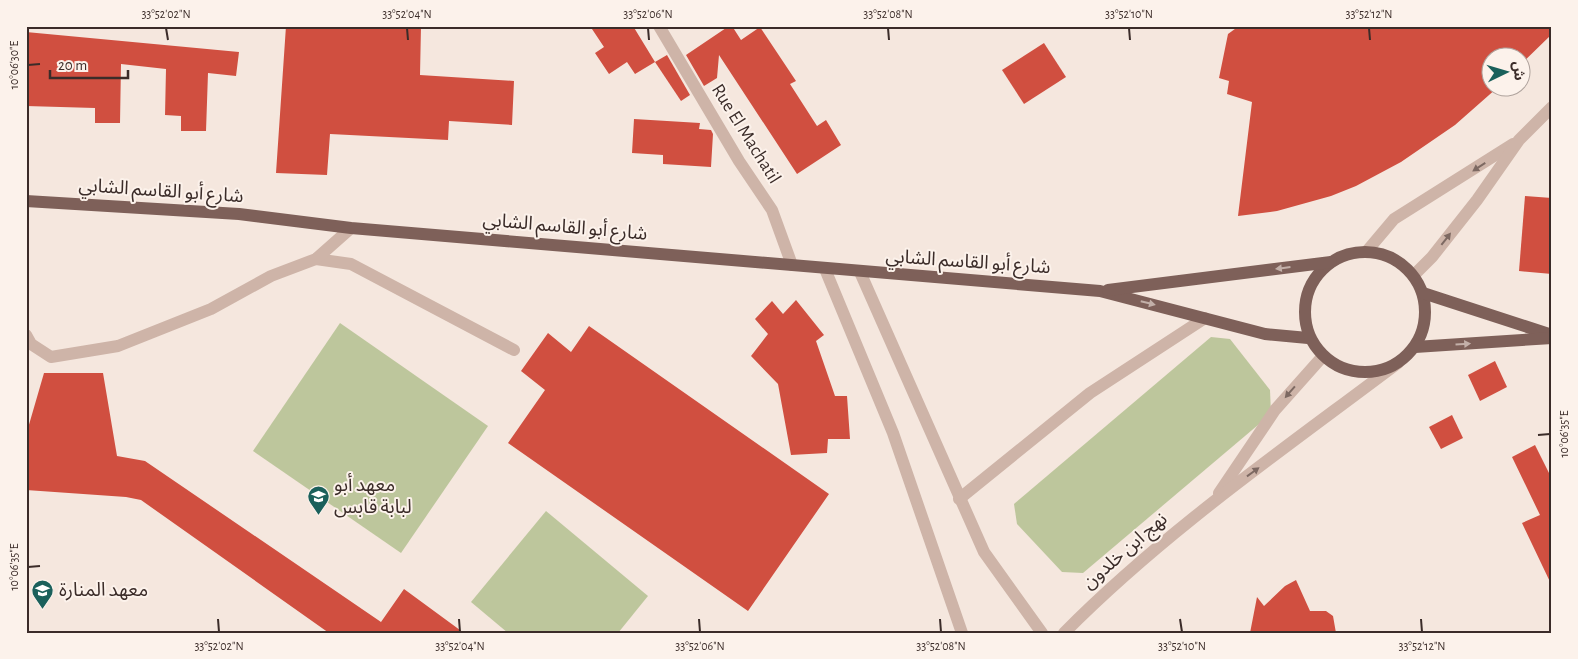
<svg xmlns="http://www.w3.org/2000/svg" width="1578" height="659" font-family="'Alegreya Sans','Noto Sans Arabic',sans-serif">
	<rect width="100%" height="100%" fill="#f5e7de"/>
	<!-- green -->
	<g fill="#bdc69c">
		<polygon points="340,323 488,426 401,553 253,451"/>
		<polygon points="1211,337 1230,339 1270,390 1271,414 1083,573 1062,572 1017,524 1014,504"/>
		<polygon points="546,511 648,596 618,633 508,633 471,602"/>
	</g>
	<!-- building -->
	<g fill="#d04f40">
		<polygon points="286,26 421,26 420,75 514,81 512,125 449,121 448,140 330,134 327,175 276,173"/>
		<polygon points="590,26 633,26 655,62 635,74 627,62 609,74 595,53 604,47"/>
		<polygon points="729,26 732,26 741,40 760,27 796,81 790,84 817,126 826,120 841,145 797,174 719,55 717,78 704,86 686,55"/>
		<polygon points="1239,26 1552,26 1552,34 1520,65 1520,58 1490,58 1490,88 1497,88 1455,125 1401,162 1356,186 1331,196 1277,211 1238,216 1252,102 1227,94 1229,81 1219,78 1228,34"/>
		<polygon points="26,32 239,52 236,76 208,73 206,131 181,131 181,116 165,115 166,69 121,64 120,123 95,123 95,108 26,106"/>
		<polygon points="1044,43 1066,77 1024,104 1002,70"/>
		<polygon points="667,55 690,95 681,101 655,62"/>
		<polygon points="634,119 700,123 699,129 711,130 713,134 711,167 663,164 663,155 632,153"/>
		<polygon points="1525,196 1552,198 1552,274 1519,271"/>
		<polygon points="796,300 824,335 816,341 835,396 847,396 850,439 828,439 827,453 791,455 778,384 751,356 768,334 755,319 772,301 783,314"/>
		<polygon points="589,326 829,494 748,611 508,443 545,390 521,371 548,333 571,352"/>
		<polygon points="1495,361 1507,387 1480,401 1468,375"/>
		<polygon points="44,373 103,373 117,456 145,461 381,622 404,589 464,633 329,633 141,500 126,497 26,490 26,435"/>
		<polygon points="1452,415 1463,438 1441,449 1429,427"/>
		<polygon points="1535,445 1552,479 1552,586 1522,523 1540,515 1512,457"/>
		<polygon points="1296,580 1310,611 1326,611 1333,616 1336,633 1250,633 1257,597 1264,606 1285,586"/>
	</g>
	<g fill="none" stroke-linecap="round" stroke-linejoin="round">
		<!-- service -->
		<g stroke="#ceb4a8" stroke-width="12">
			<polyline points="316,259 351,264 514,350"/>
			<polyline points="860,272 984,552 1042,633"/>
			<polyline points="26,335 31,344 51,357 118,346 211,309 271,276 316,259 351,228"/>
			<polyline points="959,499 1090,393 1205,318"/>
		</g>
		<!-- minor -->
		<g stroke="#ceb4a8" stroke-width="12">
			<polyline points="659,26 739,161 772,210 792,265"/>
			<polyline points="1367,251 1394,219 1513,144"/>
			<polyline points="1414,275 1432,257 1477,200 1519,140 1552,107"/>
		</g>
		<!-- tertiary -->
		<g stroke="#ceb4a8" stroke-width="12">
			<polyline points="825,269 893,433 962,633"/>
			<polyline points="1219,493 1275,410 1323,356"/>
			<path d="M1064 633C1165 531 1284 449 1398 363"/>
		</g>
		<!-- primary -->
		<g stroke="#7e6059" stroke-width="12">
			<polyline points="26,201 239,214 351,228 1100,291 1265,334 1308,338"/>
			<circle cx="1365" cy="312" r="60"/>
			<polyline points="1108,290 1331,262"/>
			<polyline points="1423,293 1552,335"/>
			<polyline points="1415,347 1552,338"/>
		</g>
	</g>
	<!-- one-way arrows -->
	<defs><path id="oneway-solid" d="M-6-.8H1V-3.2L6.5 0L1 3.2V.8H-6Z" transform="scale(1.25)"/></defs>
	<g fill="#7d6962">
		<use href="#oneway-solid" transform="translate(1479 167) rotate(147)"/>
		<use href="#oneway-solid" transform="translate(1446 239) rotate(-52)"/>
		<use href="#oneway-solid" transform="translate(1290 392) rotate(131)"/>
		<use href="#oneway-solid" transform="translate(1253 472) rotate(-36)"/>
	</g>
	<g fill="#c3b0a9">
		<use href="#oneway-solid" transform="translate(1283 268) rotate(173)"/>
		<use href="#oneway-solid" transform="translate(1148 303) rotate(14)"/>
		<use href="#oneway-solid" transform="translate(1463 344) rotate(-4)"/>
	</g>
	<!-- ticks -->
	<path fill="none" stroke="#3b2c29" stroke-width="2" d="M166 28 168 40M407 28 408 40M648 28 649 40M888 28 889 40M1129 28 1130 40M1369 28 1370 40M28 65 40 64M1538 435 1550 434M28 567 40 566M218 619 219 632M459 619 460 632M699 619 700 632M940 619 941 632M1180 619 1182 632M1421 619 1422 632"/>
	<!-- icons -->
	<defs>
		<symbol id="school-pin" viewBox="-11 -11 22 30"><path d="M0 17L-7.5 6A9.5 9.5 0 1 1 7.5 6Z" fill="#1a605b" stroke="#fcf2eb"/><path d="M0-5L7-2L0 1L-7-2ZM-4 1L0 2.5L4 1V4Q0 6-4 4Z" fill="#fff"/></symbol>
	</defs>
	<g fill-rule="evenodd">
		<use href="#school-pin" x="306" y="484" width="25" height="34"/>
		<use href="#school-pin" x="30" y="578" width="25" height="34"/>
	</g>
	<g text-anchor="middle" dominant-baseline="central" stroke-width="4" stroke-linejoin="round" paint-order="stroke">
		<!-- street labels -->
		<g font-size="19" fill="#3b2c29" stroke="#fcf2eb">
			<text transform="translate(746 134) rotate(58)">Rue El Machatil</text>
			<text transform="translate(161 191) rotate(4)">شارع أبو القاسم الشابي</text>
			<text transform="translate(565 227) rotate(5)">شارع أبو القاسم الشابي</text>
			<text transform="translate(968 262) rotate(4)">شارع أبو القاسم الشابي</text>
			<text transform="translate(1125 551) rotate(-41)">نهج ابن خلدون</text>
		</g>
		<!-- poi labels -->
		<g font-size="19" fill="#3b2c29" stroke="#fcf2eb" text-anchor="start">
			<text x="334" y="485">معهد أبو<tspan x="334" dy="22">لبابة قابس</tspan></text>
			<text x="59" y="590">معهد المنارة</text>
		</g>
	</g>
	<!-- border -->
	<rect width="1578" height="659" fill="none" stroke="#fcf2eb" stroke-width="55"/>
	<!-- north arrow -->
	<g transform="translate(1506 72) rotate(85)"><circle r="24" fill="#fcf2eb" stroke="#afa39d"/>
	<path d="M0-4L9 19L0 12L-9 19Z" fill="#1a605b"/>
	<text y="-8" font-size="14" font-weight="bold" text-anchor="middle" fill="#3b2c29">ش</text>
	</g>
	<!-- scale -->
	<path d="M50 70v8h78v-8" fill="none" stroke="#3b2c29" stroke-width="2.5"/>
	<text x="58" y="70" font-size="15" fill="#3b2c29" stroke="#fcf2eb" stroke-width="4" paint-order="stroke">20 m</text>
	<rect x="28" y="28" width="1522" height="604" fill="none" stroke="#3b2c29" stroke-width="2"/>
	<g font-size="12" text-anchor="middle" fill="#3b2c29">
		<text x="166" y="18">33°52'02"N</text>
		<text x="407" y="18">33°52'04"N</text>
		<text x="648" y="18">33°52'06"N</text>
		<text x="888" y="18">33°52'08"N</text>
		<text x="1129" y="18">33°52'10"N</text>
		<text x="1369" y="18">33°52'12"N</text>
		<text transform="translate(14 65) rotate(-90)" y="4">10°06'30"E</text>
		<text transform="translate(1564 434) rotate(-90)" y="4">10°06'35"E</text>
		<text transform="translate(14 567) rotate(-90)" y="4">10°06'35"E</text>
		<text x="219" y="650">33°52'02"N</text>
		<text x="460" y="650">33°52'04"N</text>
		<text x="700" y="650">33°52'06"N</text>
		<text x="941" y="650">33°52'08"N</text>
		<text x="1182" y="650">33°52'10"N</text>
		<text x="1422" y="650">33°52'12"N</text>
	</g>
</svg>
